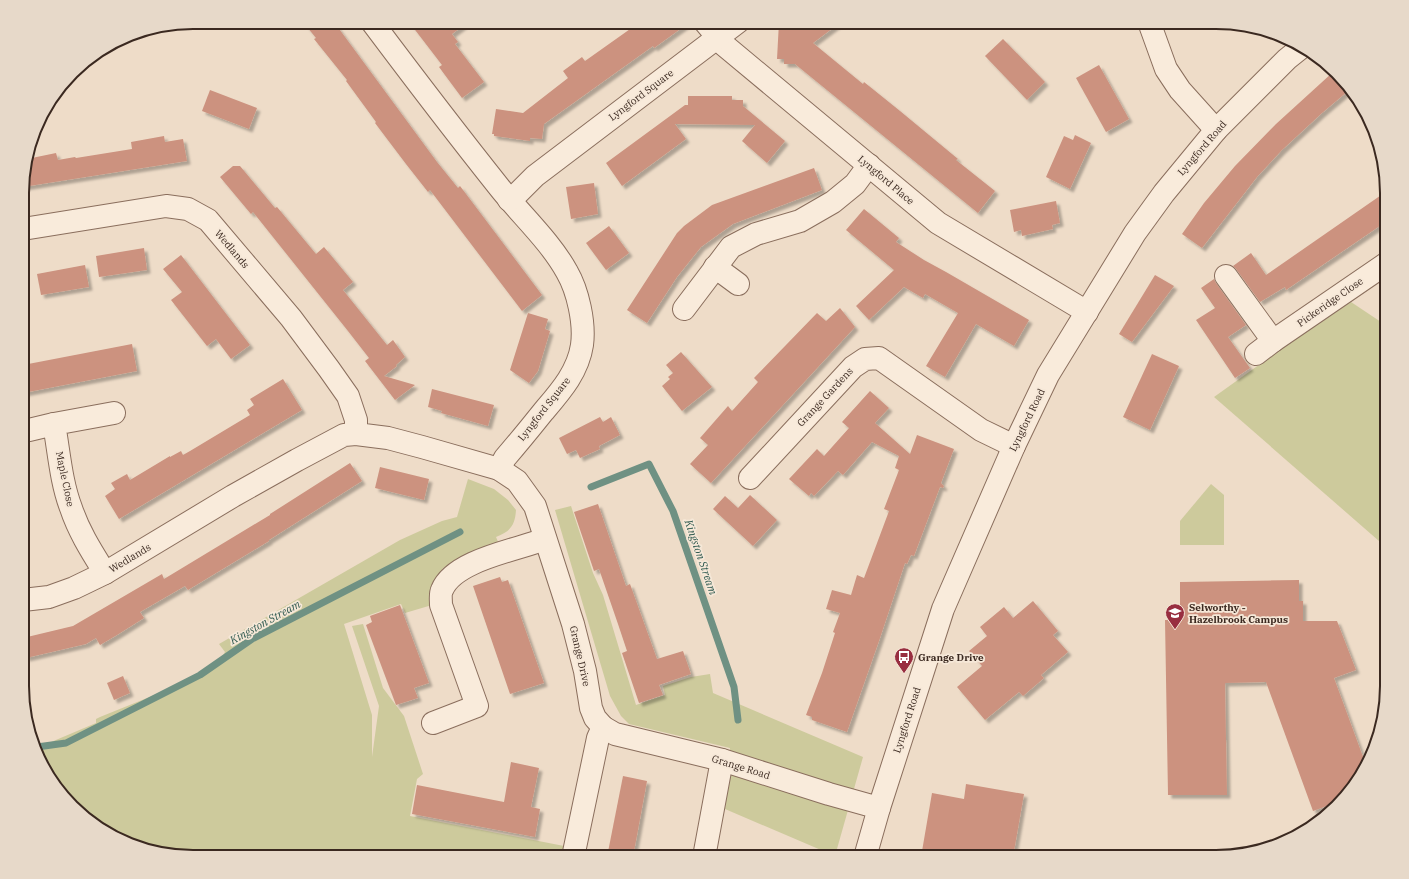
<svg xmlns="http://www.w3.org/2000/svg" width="1409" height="879" font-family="'IBM Plex Serif',serif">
	<defs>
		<filter id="shadow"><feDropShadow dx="3.5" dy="3.5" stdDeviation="1" flood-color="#0004"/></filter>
	</defs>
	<rect width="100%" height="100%" fill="#eedcc8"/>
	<!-- green -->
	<g fill="#cdca9c">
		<polygon points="1351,302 1387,326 1387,548 1214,397 1277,352"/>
		<path d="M468 479 494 489 508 500 516 510C515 525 511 531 496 537L499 544 471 555 443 568 432 588V605L405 613 401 604 344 624 372 715V757L379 706 352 626 363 624 383 688 404 716 423 774 417 779 410 816 564 846 562 857H193L149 851 98 828 45 772 37 748 96 723V719L100 717 152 696 177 685 219 662 225 652 219 644 400 540 442 521 457 517Z"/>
		<polygon points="1211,484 1224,495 1224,545 1180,545 1180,521"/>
		<polygon points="571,506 593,573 603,595 636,705 665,695 663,686 691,677 710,674 713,693 863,757 835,856 725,809 730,748 629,724 621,716 610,696 555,510"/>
	</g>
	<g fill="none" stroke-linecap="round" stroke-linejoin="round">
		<!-- stream -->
		<g stroke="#6f9183" stroke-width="7">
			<polyline points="591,487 649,464 673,511 734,687 738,720"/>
			<polyline points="37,747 66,743 200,675 252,639 460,532"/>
		</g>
	</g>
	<!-- building -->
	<g fill="#cc927f" filter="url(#shadow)">
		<polygon points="303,22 334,22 437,162 458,188 460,186 542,295 522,311 430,190 428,192 406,164 375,123 376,122 346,81 347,80 314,39 316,38"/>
		<polygon points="409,22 468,22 452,34 458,42 455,44 484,82 462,98 439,67 442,65"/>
		<polygon points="640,22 690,22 654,48 653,46 544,124 542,139 530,138 530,141 494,136 494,134 492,134 496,109 523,113 568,78 563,71 582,57 585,61"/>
		<polygon points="779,22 841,22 813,43 863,84 864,82 900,111 958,159 956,160 995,191 978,213 795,64 784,64 784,59 777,59"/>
		<polygon points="1003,39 1045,82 1027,100 985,56"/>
		<polygon points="1099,65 1129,119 1106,132 1076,78"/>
		<polygon points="1332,73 1348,91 1322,113 1282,150 1257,177 1202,248 1182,234 1204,203 1235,166 1276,124"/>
		<polygon points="210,90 257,108 249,129 202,111"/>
		<polygon points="688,96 732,96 732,100 743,100 743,106 785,141 767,163 742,141 755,125 675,124 686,139 622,186 606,163 685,105 688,105"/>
		<polygon points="1075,135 1091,143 1070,189 1046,177 1064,136 1073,140"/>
		<polygon points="164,136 165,142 183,139 187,161 23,187 23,171 27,159 56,153 58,160 75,157 76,158 132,149 131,142"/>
		<polygon points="233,166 240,166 275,208 277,207 316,254 324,247 353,282 343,290 387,345 393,340 405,357 396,365 397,366 384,376 415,385 395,400 365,361 369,358 348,331 253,212 251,214 220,177"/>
		<polygon points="814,168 822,190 733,224 701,247 677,277 647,323 627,310 677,233 684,226 712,205"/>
		<polygon points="594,183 598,214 571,219 566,187"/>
		<polygon points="1387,191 1387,221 1286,290 1285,287 1260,302 1236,269 1233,266 1251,253 1266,275"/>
		<polygon points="1056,201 1060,223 1052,225 1053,229 1022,236 1021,230 1014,232 1010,210"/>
		<polygon points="864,209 899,238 896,242 924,260 946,272 1029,320 1014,346 976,324 945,377 926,366 958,313 925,294 923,298 904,287 869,320 856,306 894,270 846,230"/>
		<polygon points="609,226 629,253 606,270 586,243"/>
		<polygon points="144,248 147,270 99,277 96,256"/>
		<polygon points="181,255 250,345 231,359 216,339 207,346 171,300 182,292 163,269"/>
		<polygon points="85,265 89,287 41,295 37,274"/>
		<polygon points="1155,275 1174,286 1132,342 1119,334"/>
		<polygon points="1214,279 1216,283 1246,325 1228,337 1250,368 1235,378 1196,320 1215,308 1201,288"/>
		<polygon points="840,308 855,327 711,483 690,464 708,445 700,438 728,406 732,411 758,382 754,378 817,313 826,321"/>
		<polygon points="528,313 548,319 545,329 550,331 538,371 529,383 510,370"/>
		<polygon points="132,344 137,371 23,393 23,365"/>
		<polygon points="681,352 712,387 682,411 662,386 670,379 668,377 673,373 666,365"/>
		<polygon points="1152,354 1179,366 1150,430 1123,417"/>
		<polygon points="283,379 302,410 119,519 105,496 115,489 111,483 127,474 130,480 170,456 170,457 181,451 183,455 190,451 250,415 247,410 254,405 250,399"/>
		<polygon points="432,389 494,405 488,426 441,413 442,411 428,407"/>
		<polygon points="870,391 889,408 875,423 910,454 917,435 954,449 941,483 944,486 943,488 940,487 914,556 911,555 907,564 905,563 879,641 847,732 812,720 812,717 806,715 822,673 835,633 833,632 840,613 826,609 832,590 851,595 857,575 864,578 889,511 884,509 899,470 895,468 899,456 872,442 843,475 838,471 814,496 811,493 809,496 789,479 817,449 824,456 849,428 842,422"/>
		<polygon points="600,417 603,422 611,417 620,435 599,446 600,449 580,458 576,450 567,454 559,438"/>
		<polygon points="350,463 362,481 269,540 269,541 188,590 185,586 140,612 144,618 117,635 100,645 96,638 86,644 26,658 23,648 23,638 73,626 162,574 164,579 270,515 270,514"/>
		<polygon points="380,467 429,479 424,500 375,488"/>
		<polygon points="750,495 777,520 753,546 713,509 725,496 738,508"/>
		<polygon points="598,504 626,586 630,584 657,659 683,651 691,674 659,685 663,695 639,703 622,653 627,651 618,624 599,569 594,571 574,512"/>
		<polygon points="500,577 502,582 508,580 544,683 510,694 473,586"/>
		<polygon points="1299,580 1299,601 1303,601 1303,621 1337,621 1356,670 1334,678 1366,765 1358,781 1335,803 1313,811 1266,682 1225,683 1227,795 1168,795 1165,620 1176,620 1176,605 1180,605 1180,582"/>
		<polygon points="1033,601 1058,631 1053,635 1068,652 1041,675 1044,678 1023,696 1019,692 985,720 957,687 982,666 969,651 987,636 980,627 1004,607 1013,618"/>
		<polygon points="400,605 429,683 414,688 418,698 396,705 366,625 372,622 370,616"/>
		<polygon points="123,676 130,693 114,700 107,683"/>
		<polygon points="511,762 539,768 531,807 540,809 535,837 412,814 417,785 504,802"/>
		<polygon points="623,776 647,781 633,857 607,857"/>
		<polygon points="966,784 1024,794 1013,857 921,857 932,793 964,799"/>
	</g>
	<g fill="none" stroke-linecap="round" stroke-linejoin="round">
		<defs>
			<g id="minor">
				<path d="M372 22C414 78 456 133 499 187 521 215 550 241 567 272 578 291 585 323 582 345 578 372 560 392 543 412 531 427 518 443 505 458L499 469"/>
				<polyline points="705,22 724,45 938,223 1087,312"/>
				<polyline points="1149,22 1166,69 1180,90 1216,130"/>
				<polyline points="509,200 518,193 535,176 738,22"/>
				<polyline points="23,229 166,206 188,209 208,220 291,318 329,369 348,396 356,420 356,434 388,438 422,447 499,469 517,481 535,506 573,624 585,671 591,708 595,718 603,727 598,738 573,857"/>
				<polyline points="715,267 738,284"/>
				<polyline points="1226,276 1273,341 1387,263"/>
				<polyline points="684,309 731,247 756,234 800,221 833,202 855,184 869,165"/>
				<polyline points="1256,354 1273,341"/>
				<polyline points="29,430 54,424"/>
				<polyline points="750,478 853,367 865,359 879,358 981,430 1014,446"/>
				<path d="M105 573C92 552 79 532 71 508 61 482 59 452 54 424L114 413"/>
				<polyline points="23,600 49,597 74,588 105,573 233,496 297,460 344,435 356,434"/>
				<path d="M433 723 477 706 441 605C441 600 440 594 442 590 454 560 517 550 545 539"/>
				<polyline points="603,727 615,734 722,760 829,794 879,808"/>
				<polyline points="704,857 722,760"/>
				<polyline points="865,857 879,808 943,609 1014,446 1048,375 1135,233 1164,193 1216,130 1287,59 1302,47"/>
			</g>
		</defs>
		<!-- minor casing -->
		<use href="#minor" stroke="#8a6e5d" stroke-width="24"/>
		<!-- minor -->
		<use href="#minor" stroke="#f9ebdb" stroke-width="22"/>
	</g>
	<!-- icons -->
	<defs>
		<symbol id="school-pin" viewBox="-11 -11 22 30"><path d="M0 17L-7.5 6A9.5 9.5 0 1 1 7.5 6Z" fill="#982e40" stroke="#f6e8d8"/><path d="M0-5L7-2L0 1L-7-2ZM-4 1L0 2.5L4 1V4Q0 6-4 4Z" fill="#fff"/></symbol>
		<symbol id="bus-pin" viewBox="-11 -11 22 30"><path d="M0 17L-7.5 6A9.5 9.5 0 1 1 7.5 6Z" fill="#982e40" stroke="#f6e8d8"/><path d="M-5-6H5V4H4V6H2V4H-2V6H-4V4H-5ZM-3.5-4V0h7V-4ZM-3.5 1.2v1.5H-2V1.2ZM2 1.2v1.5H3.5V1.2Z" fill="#fff"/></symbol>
	</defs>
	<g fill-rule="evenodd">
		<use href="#school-pin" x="1164" y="602" width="22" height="30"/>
		<use href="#bus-pin" x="893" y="646" width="22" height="30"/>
	</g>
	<g text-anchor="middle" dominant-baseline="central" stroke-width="3.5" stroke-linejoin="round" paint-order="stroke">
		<!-- street labels -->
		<g font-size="10" fill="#3b2920" stroke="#f6e8d8">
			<text transform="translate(641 95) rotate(-37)">Lyngford Square</text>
			<text transform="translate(1202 148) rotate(-49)">Lyngford Road</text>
			<text transform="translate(886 180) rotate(40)">Lyngford Place</text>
			<text transform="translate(232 249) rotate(50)">Wedlands</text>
			<text transform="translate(1330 302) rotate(-35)">Pickeridge Close</text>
			<text transform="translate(825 397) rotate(-47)">Grange Gardens</text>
			<text transform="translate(544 409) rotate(-52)">Lyngford Square</text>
			<text transform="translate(1027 420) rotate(-64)">Lyngford Road</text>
			<text transform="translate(65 479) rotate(78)">Maple Close</text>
			<text transform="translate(130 558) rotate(-31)">Wedlands</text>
			<text transform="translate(580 656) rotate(77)">Grange Drive</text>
			<text transform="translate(907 720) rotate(-72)">Lyngford Road</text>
			<text transform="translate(741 767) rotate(17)">Grange Road</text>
		</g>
		<!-- poi labels -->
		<g font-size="10" font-weight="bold" fill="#3b2920" stroke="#f6e8d8" text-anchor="start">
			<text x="1189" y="607">Selworthy -<tspan x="1189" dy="12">Hazelbrook Campus</tspan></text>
			<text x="918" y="657">Grange Drive</text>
		</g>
		<!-- water labels -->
		<g font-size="11" font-style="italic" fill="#305a50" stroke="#f6e8d8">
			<text transform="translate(701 557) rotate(71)">Kingston Stream</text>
			<text transform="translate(265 622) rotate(-29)">Kingston Stream</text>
		</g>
	</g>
	<!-- crop -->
	<path d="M0 0H1409V879H0ZM193 29H1216A164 164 0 0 1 1380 193V686A164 164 0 0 1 1216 850H193A164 164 0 0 1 29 686V193A164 164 0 0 1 193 29Z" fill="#e7d9c9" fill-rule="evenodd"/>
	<path fill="none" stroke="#3b2920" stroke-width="2" d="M193 29H1216A164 164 0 0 1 1380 193V686A164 164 0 0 1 1216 850H193A164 164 0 0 1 29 686V193A164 164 0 0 1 193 29Z"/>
</svg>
